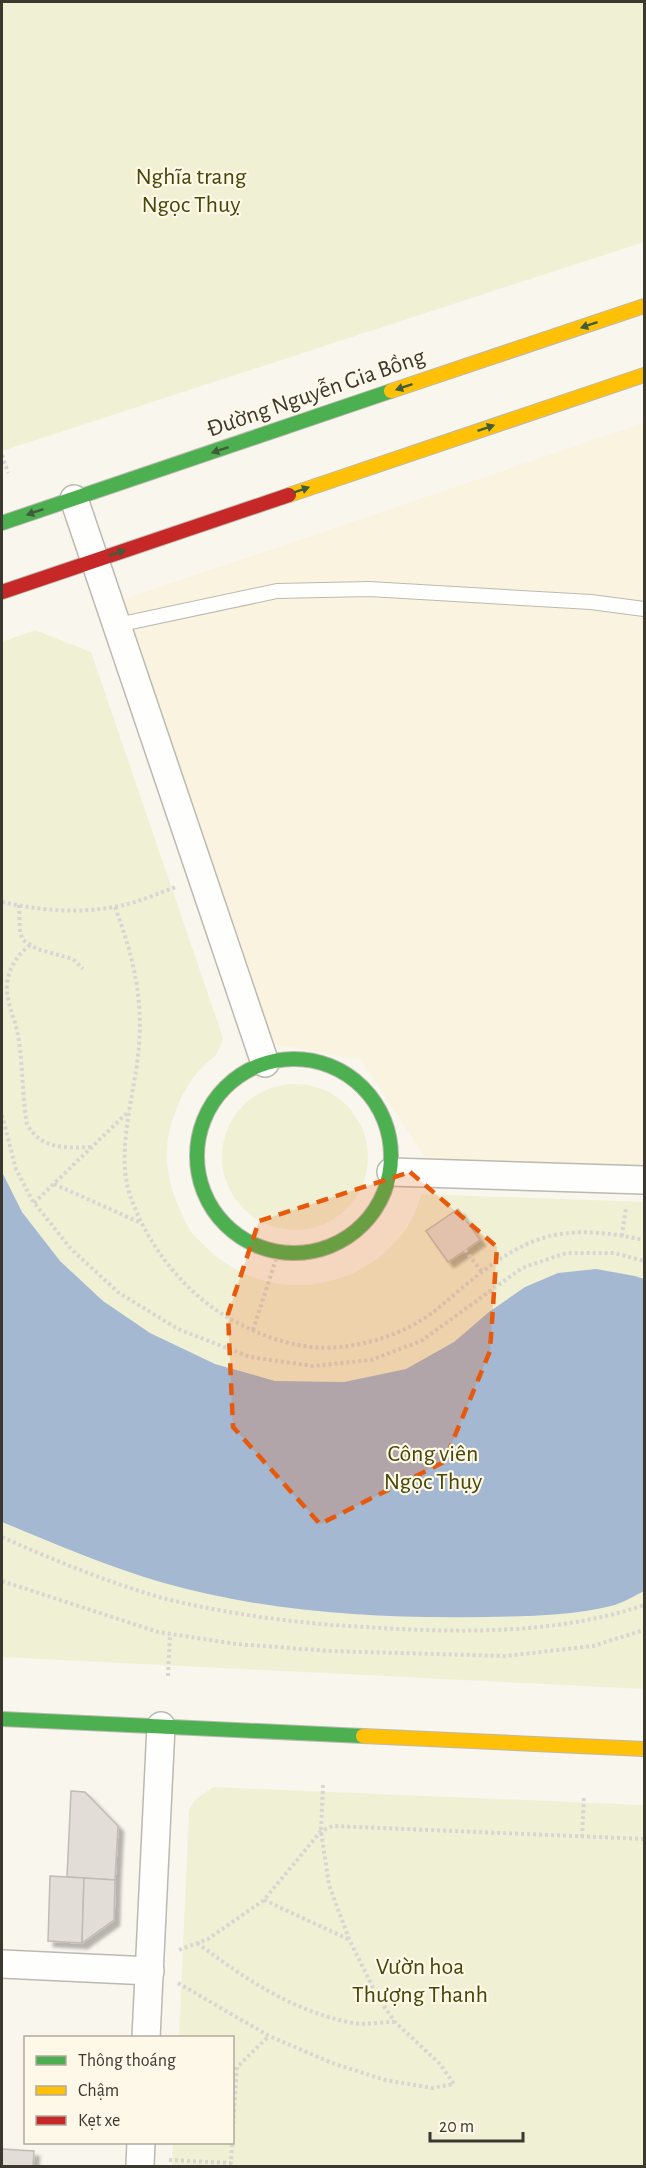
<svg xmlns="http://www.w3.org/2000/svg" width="646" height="2168" font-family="'Alegreya Sans',sans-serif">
	<defs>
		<filter id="shadow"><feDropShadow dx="5.5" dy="5.5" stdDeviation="1.5" flood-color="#0004"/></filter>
	</defs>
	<rect width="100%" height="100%" fill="#f9f6ed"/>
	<!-- built -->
	<polygon fill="#faf3e0" points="644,423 644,1180 435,1173 361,1060 257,1041 110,604"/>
	<!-- green -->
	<g fill="#f0f1d4">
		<polygon points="2,2 644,2 644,242 2,451"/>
		<path d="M35 630 91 652 223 1038C216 1061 214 1054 200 1070 182 1088 169 1123 167 1148 165 1169 172 1192 180 1210 183 1216 186 1224 190 1230 194 1236 201 1241 206 1247 265 1306 365 1295 410 1223 415 1215 418 1203 422 1194L644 1202V1689L2 1657V642Z"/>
		<circle cx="295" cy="1157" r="73"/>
		<polygon points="213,1787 644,1805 644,2166 172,2166 173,2143 232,2142 232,2038 179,2037 189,1810 195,1800"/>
	</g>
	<!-- water -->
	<path fill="#a4b8d2" d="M2 1172 22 1212 60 1261 103 1301 150 1333 215 1364 275 1381 344 1382 406 1369 454 1342 489 1312 525 1287 558 1273 596 1269 635 1276 644 1279V1591C634 1596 623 1603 611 1606 570 1616 527 1616 485 1617 379 1619 266 1612 164 1583 109 1567 55 1544 2 1522Z"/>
	<!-- building -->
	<g fill="#e2ddd6" stroke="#c0bcb5" stroke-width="1.5" filter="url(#shadow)">
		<polygon points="458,1209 480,1240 448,1262 426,1231"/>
		<polygon points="71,1791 85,1792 118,1826 115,1880 67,1877"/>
		<polygon points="50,1876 84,1878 82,1943 48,1941"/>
		<polygon points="84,1878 115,1880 114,1920 82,1943"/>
		<polygon points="2,2149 34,2151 33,2166 2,2166"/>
	</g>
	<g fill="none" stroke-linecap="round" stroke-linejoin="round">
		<defs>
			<polyline id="lane" points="117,625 277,591 369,589 591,602 644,609"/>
			<g id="street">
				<polyline points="74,499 265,1063"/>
				<polyline points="391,1172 644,1180"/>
				<polyline points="2,1964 150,1971"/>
				<polyline points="146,2038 161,1726"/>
				<polyline points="140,2166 141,2142"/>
			</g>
			<g id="fast">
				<polyline points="2,523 391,391"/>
				<circle cx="294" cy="1156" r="97"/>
				<polyline points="2,1719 363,1736"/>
			</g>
			<g id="slow">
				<polyline points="391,391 644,306"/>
				<polyline points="289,495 644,375"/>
				<polyline points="363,1736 644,1749"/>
			</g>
			<polyline id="jam" points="2,592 289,495"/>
		</defs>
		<!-- lane casing -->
		<use href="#lane" stroke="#bbb9b1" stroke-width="16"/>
		<!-- street casing -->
		<use href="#street" stroke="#bbb9b1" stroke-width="30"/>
		<!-- fast casing -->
		<use href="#fast" stroke="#bbb9b1" stroke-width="16"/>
		<!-- slow casing -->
		<use href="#slow" stroke="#bbb9b1" stroke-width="16"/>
		<!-- jam casing -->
		<use href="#jam" stroke="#bbb9b1" stroke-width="16"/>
		<!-- path -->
		<g stroke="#d7d6d3" stroke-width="4" stroke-dasharray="3 3" stroke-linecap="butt">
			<polyline points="2,455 8,473"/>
			<path d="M2 902C38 910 76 914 113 907 135 904 156 894 176 887"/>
			<polyline points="19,905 20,933 23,940 37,949 73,959 83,969"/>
			<path d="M115 907C132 953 143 995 139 1045 136 1092 114 1152 131 1198 149 1248 187 1296 234 1321 258 1334 284 1344 312 1347 353 1351 403 1336 436 1310 471 1281 508 1245 554 1235 584 1229 615 1234 644 1240"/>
			<path d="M30 945C17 955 8 969 7 985 6 1002 15 1019 18 1035 23 1064 22 1095 27 1124 41 1150 66 1148 93 1147"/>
			<polyline points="2,1115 16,1169 32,1200 71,1249 119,1293 178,1329 250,1357 313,1366 371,1360 421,1341 522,1268 566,1253 614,1253 644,1261"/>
			<polyline points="54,1184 141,1223"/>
			<polyline points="34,1203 129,1111"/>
			<polyline points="622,1236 626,1207"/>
			<polyline points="465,1250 482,1272"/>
			<polyline points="253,1330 278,1253"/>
			<path d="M2 1537C53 1560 105 1581 159 1597 173 1601 188 1604 203 1607 257 1618 310 1624 365 1627 458 1633 556 1635 644 1605"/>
			<polyline points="2,1581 158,1632 236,1644 330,1651 506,1656 593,1646 644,1630"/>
			<polyline points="168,1676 170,1634"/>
			<polyline points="582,1837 584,1797"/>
			<polyline points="264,1900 348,1939"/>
			<path d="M197 1943C246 1979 291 2011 353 2023 366 2025 381 2022 394 2022"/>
			<polyline points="179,1950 208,1939 264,1900 321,1831 333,1826 644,1839"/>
			<polyline points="178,1983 269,2036 332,2063 385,2080 432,2088 454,2084 440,2064 395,2022 378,1998 349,1939 329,1885 321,1831 323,1785"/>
			<polyline points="232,2142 237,2067 269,2036"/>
			<polyline points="169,2160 231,2163 232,2142"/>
		</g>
		<!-- lane -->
		<use href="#lane" stroke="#fefefc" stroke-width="14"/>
		<!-- street -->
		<use href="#street" stroke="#fefefc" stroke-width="27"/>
		<!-- fast -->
		<use href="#fast" stroke="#4caf50" stroke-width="14"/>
		<!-- slow -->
		<use href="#slow" stroke="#ffc107" stroke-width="14"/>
		<!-- jam -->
		<use href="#jam" stroke="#c62828" stroke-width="14"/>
	</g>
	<!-- one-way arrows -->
	<defs><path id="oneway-solid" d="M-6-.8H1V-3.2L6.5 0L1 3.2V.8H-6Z" transform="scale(1.5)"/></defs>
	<g fill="#405c3a">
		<use href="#oneway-solid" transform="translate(589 325) rotate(161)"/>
		<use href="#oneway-solid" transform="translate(404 387) rotate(161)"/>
		<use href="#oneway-solid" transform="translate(486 428) rotate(-19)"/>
		<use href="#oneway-solid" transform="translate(220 450) rotate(161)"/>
		<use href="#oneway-solid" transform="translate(301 490) rotate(-19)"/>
		<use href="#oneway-solid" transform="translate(35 512) rotate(161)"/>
		<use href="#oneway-solid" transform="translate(117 553) rotate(-19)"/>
	</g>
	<!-- marked area -->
	<path fill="#e8590c" fill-opacity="0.2" stroke="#e8590c" stroke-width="4.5" stroke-dasharray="12 8" stroke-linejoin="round" d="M410 1172 497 1247 490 1351 444 1462 320 1524 233 1427 228 1314 259 1221Z"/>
	<g text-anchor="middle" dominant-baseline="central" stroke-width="4.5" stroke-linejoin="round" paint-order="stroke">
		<!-- park labels -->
		<g font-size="24" fill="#444707" stroke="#fef8e8">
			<text x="191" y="177">Nghĩa trang<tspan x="191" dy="28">Ngọc Thuỵ</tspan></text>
			<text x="433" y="1454">Công viên<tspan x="433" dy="28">Ngọc Thụy</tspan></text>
			<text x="420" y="1967">Vườn hoa<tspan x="420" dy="28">Thượng Thanh</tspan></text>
		</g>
		<!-- street labels -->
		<g font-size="24" fill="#3b3830" stroke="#fef8e8">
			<text transform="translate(316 393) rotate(-19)">Đường Nguyễn Gia Bồng</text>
		</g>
	</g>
	<!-- border -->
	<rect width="646" height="2168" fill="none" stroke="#3b3830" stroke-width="6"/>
	<!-- legend -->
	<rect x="24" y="2036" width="210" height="108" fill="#fef8e8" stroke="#b0ab9e" stroke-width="1.5"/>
	<rect x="36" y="2056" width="30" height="9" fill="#4caf50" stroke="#b0ab9e" stroke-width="1.5"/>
	<text x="78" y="2066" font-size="18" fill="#3b3830">Thông thoáng</text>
	<rect x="36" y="2086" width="30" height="9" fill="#ffc107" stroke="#b0ab9e" stroke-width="1.5"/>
	<text x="78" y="2096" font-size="18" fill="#3b3830">Chậm</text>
	<rect x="36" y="2116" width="30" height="9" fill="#c62828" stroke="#b0ab9e" stroke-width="1.5"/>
	<text x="78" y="2126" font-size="18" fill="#3b3830">Kẹt xe</text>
	<!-- scale -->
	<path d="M430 2132v9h93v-9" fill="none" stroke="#3b3830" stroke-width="3"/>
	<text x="439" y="2132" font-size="18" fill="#3b3830" stroke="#fef8e8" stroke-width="4.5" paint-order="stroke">20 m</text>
</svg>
